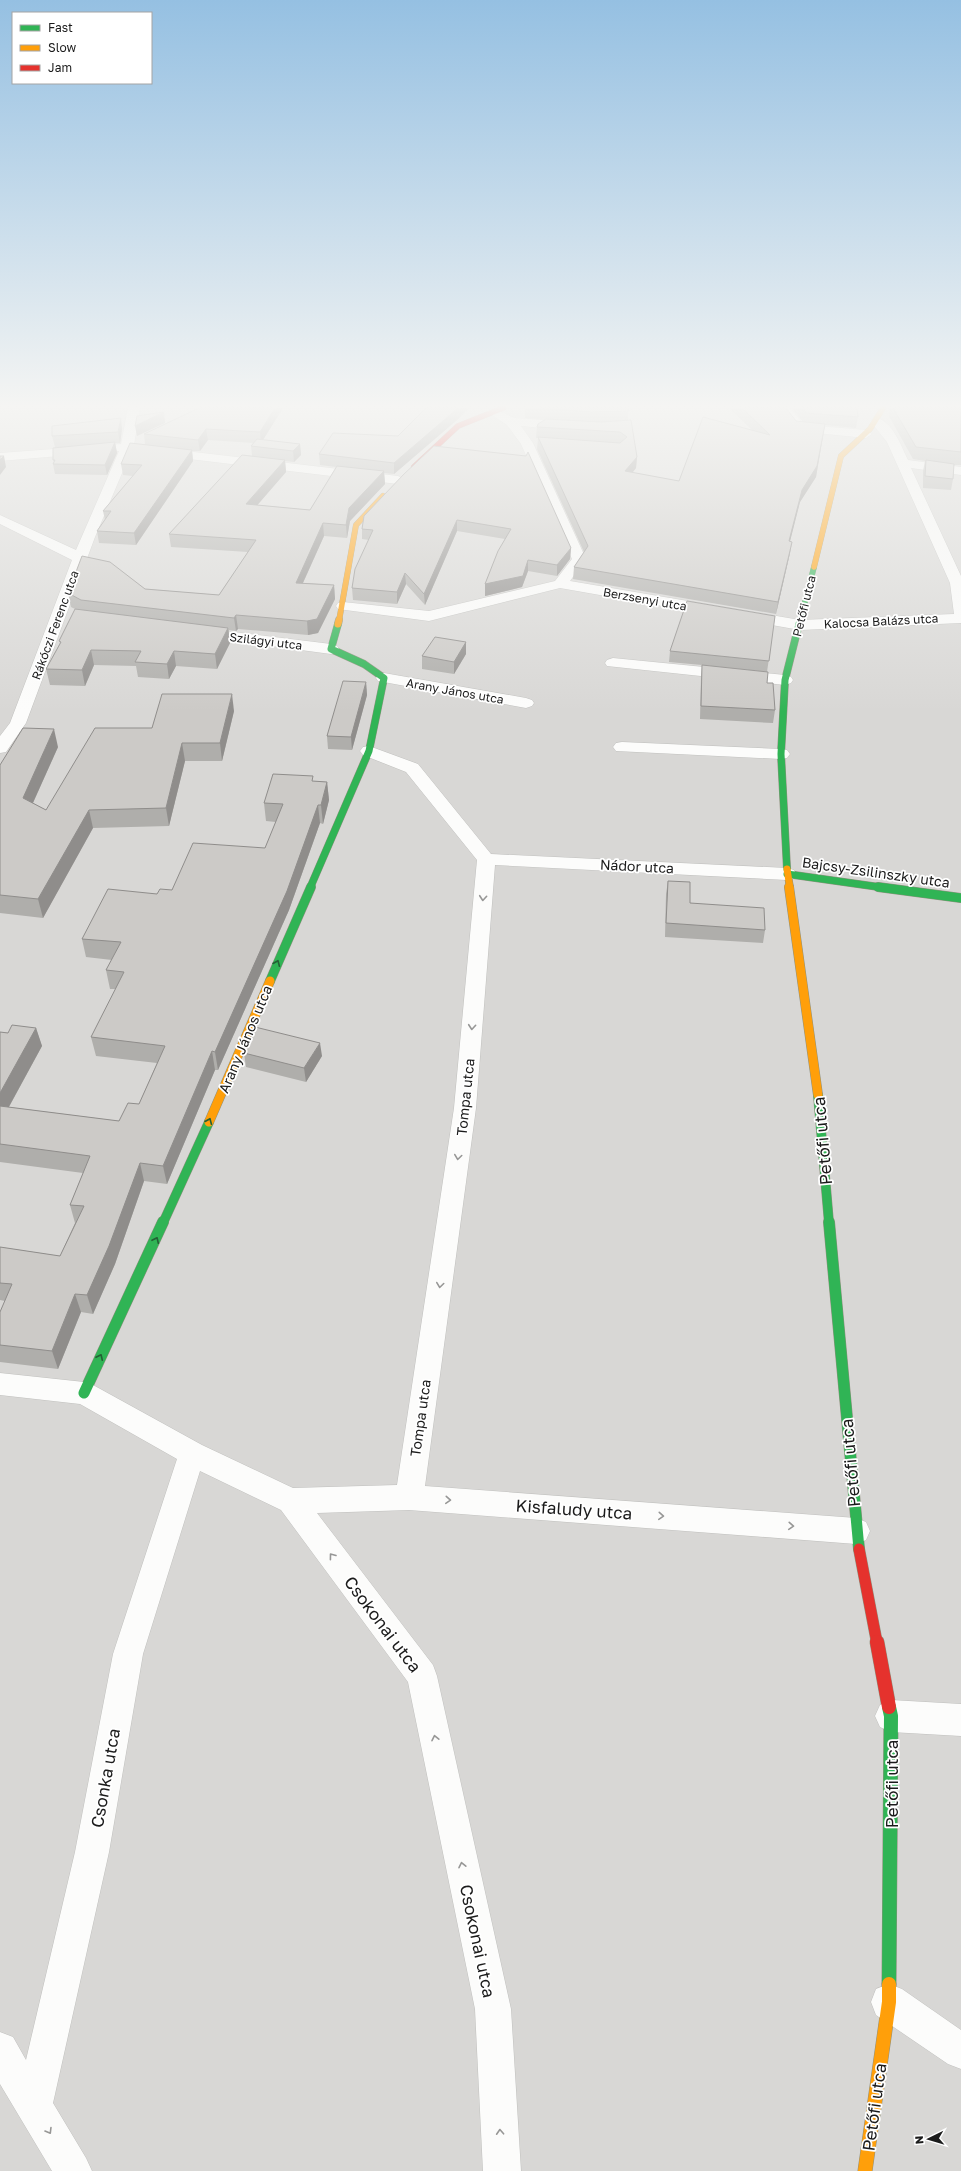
<svg xmlns="http://www.w3.org/2000/svg" width="961" height="2171" font-family="'Golos Text',sans-serif">
	<rect width="100%" height="100%" fill="#e9e8e4"/>
	<!-- residential -->
	<rect fill="#d8d7d5" x="0" y="408" width="961" height="1763"/>
	<g fill="none" stroke-linecap="round" stroke-linejoin="round">
		<defs>
			<g id="street">
				<polygon points="128,408 140,408 134,445 398,476 405,480 398,484 131,452 95,537 26,723 6,752 0,753 0,736 10,723 72,560 0,524 0,515 76,550 119,451 0,461 0,453 121,444"/>
				<polygon points="777,408 790,408 804,425 866,430 872,434 866,438 796,431"/>
				<path d="M495 409 514 418 568 422 574 426 568 430 521 426 533 443 586 559 570 581 800 620 954 614 950 583 887 442 871 422 877 418C893 422 901 446 908 460L961 467V475L911 468 961 576V623L800 630 560 588 429 621 338 609 336 606 338 603 343 602 429 611 555 581 572 559 521 444 507 425 489 413 491 410Z"/>
				<polygon points="200,628 331,644 337,646 339,649 337,652 331,654 195,636 192,633 195,630"/>
				<polygon points="613,658 785,675 791,677 793,680 791,683 785,685 607,666 605,663 607,660"/>
				<polygon points="384,673 526,698 532,700 534,703 532,706 526,708 378,681 376,678 378,675"/>
				<polygon points="622,742 781,749 787,750 790,754 787,758 781,759 616,751 613,747 616,743"/>
				<polygon points="369,746 418,764 491,854 787,868 794,870 796,874 794,878 787,880 495,865 476,1108 425,1486 856,1518 866,1522 870,1531 866,1540 856,1544 409,1510 317,1513 433,1665 437,1676 511,2009 521,2171 483,2171 475,2009 408,1682 281,1510 200,1471 143,1654 109,1852 53,2103 86,2158 92,2171 52,2171 0,2084 0,2032 13,2037 26,2060 75,1852 113,1654 177,1459 80,1404 0,1395 0,1373 84,1382 93,1385 202,1445 293,1488 397,1485 454,1108 477,860 406,772 363,755 360,751 363,747"/>
				<polygon points="891,1700 961,1704 961,1736 891,1732 880,1727 875,1716 880,1705"/>
				<polygon points="889,1984 902,1989 961,2030 961,2069 948,2064 876,2015 871,2002 876,1989"/>
			</g>
			<polyline id="fast-far4" points="800,621 814,567"/>
			<g id="fast-far3">
				<polyline points="787,869 781,754 785,680 800,620"/>
				<polyline points="787,874 886,888"/>
				<polyline points="310,888 369,751 384,678 364,664 331,649 338,624"/>
			</g>
			<g id="fast-far2">
				<polyline points="878,887 961,898"/>
				<polyline points="270,981 311,887"/>
				<polyline points="818,1095 829,1223"/>
				<polyline points="163,1223 209,1122"/>
			</g>
			<g id="fast-far1">
				<polyline points="829,1222 859,1549"/>
				<polyline points="84,1393 163,1222"/>
			</g>
			<polyline id="fast" points="889,1707 891,1716 889,1984"/>
			<g id="slow-far3">
				<polyline points="814,567 841,456 870,429 883,408"/>
				<polyline points="339,621 356,525 383,496"/>
			</g>
			<g id="slow-far2">
				<polyline points="338,624 339,620"/>
				<polyline points="787,869 790,888"/>
			</g>
			<g id="slow-far1">
				<polyline points="789,887 818,1095"/>
				<polyline points="209,1122 270,981"/>
			</g>
			<polyline id="slow" points="865,2171 889,2002 889,1984"/>
			<polyline id="jam-far2" points="414,467 458,426 503,408"/>
			<polyline id="jam-far1" points="859,1549 877,1643"/>
			<polyline id="jam" points="877,1642 889,1707"/>
		</defs>
		<!-- street casing -->
		<use href="#street" stroke="#c0c0be" stroke-width="1"/>
		<!-- fast-far4 casing -->
		<use href="#fast-far4" stroke="#8f917e" stroke-width="6"/>
		<!-- fast-far3 casing -->
		<use href="#fast-far3" stroke="#8f917e" stroke-width="8"/>
		<!-- fast-far2 casing -->
		<use href="#fast-far2" stroke="#8f917e" stroke-width="10"/>
		<!-- fast-far1 casing -->
		<use href="#fast-far1" stroke="#8f917e" stroke-width="12"/>
		<!-- fast casing -->
		<use href="#fast" stroke="#8f917e" stroke-width="15"/>
		<!-- slow-far3 casing -->
		<use href="#slow-far3" stroke="#8f917e" stroke-width="6"/>
		<!-- slow-far2 casing -->
		<use href="#slow-far2" stroke="#8f917e" stroke-width="8"/>
		<!-- slow-far1 casing -->
		<use href="#slow-far1" stroke="#8f917e" stroke-width="10"/>
		<!-- slow casing -->
		<use href="#slow" stroke="#8f917e" stroke-width="15"/>
		<!-- jam-far2 casing -->
		<use href="#jam-far2" stroke="#8f917e" stroke-width="6"/>
		<!-- jam-far1 casing -->
		<use href="#jam-far1" stroke="#8f917e" stroke-width="12"/>
		<!-- jam casing -->
		<use href="#jam" stroke="#8f917e" stroke-width="15"/>
		<!-- street -->
		<use href="#street" fill="#fcfcfb" fill-rule="evenodd"/>
		<!-- fast-far4 -->
		<use href="#fast-far4" stroke="#30b455" stroke-width="5.5"/>
		<!-- fast-far3 -->
		<use href="#fast-far3" stroke="#30b455" stroke-width="7"/>
		<!-- fast-far2 -->
		<use href="#fast-far2" stroke="#30b455" stroke-width="9"/>
		<!-- fast-far1 -->
		<use href="#fast-far1" stroke="#30b455" stroke-width="11"/>
		<!-- fast -->
		<use href="#fast" stroke="#30b455" stroke-width="14"/>
		<!-- slow-far3 -->
		<use href="#slow-far3" stroke="#ff9f0a" stroke-width="5.5"/>
		<!-- slow-far2 -->
		<use href="#slow-far2" stroke="#ff9f0a" stroke-width="7"/>
		<!-- slow-far1 -->
		<use href="#slow-far1" stroke="#ff9f0a" stroke-width="9"/>
		<!-- slow -->
		<use href="#slow" stroke="#ff9f0a" stroke-width="14"/>
		<!-- jam-far2 -->
		<use href="#jam-far2" stroke="#e5322d" stroke-width="5.5"/>
		<!-- jam-far1 -->
		<use href="#jam-far1" stroke="#e5322d" stroke-width="11"/>
		<!-- jam -->
		<use href="#jam" stroke="#e5322d" stroke-width="14"/>
	</g>
	<!-- wall -->
	<g fill="#afaeab">
		<polygon points="283,408 263,440 300,444 301,455 294,462 285,461 286,472 257,505 310,510 336,467 320,465 319,454 398,436 426,408 469,408 457,420 394,474 384,473 385,484 350,521 347,538 324,536 303,583 334,585 335,599 318,633 308,635 238,629 236,631 229,630 230,643 217,669 176,666 169,679 138,677 136,666 94,665 85,686 50,685 46,669 60,643 59,641 77,610 71,607 68,593 145,589 219,595 248,552 171,547 169,534 252,456 251,446 254,443 208,440 200,451 192,451 193,461 136,545 99,543 97,531 105,520 103,511 133,476 123,475 121,464 145,444 144,434"/>
		<polygon points="525,408 628,408 628,420 637,457 636,468 632,473 679,481 752,430 729,408 786,408 796,421 803,422 792,408 857,408 858,417 856,428 825,425 816,477 800,502 790,541 790,553 776,614 573,579 574,567 584,552 537,449 538,438 536,438 537,427 545,420 525,418"/>
		<polygon points="890,408 961,408 961,465 954,465 953,479 951,490 923,488 923,471 925,461 913,459 889,416"/>
		<polygon points="122,429 120,443 115,443 117,453 107,475 55,474 53,464 54,462 53,460 55,447 52,436"/>
		<polygon points="404,474 571,548 570,559 557,576 528,571 522,587 485,596 485,584 505,539 457,531 425,605 406,584 397,604 353,600 352,588 369,540 362,539 362,529"/>
		<polygon points="775,616 767,672 767,683 775,710 773,723 700,719 701,678 702,665 669,662 670,651"/>
		<polygon points="466,642 466,654 454,674 422,669 422,656"/>
		<polygon points="366,682 367,695 352,750 328,749 327,736"/>
		<polygon points="234,711 222,761 185,761 169,826 93,828 43,918 0,913 0,765 58,747 33,803 46,810 152,728"/>
		<polygon points="314,781 327,782 329,800 323,824 320,823 289,910 218,1070 215,1070 167,1184 144,1181 115,1264 93,1314 81,1312 58,1369 0,1362 0,1312 5,1301 0,1300 0,1247 60,1256 75,1223 70,1205 83,1173 0,1162 0,1032 8,1033 36,1028 42,1046 9,1107 119,1121 139,1104 157,1063 96,1056 91,1037 116,989 110,989 106,970 112,960 86,957 82,939 157,894 172,890 265,848 276,822 266,821 264,803"/>
		<polygon points="668,881 690,903 765,930 763,943 665,937 666,894"/>
		<polygon points="244,1053 322,1056 306,1082 246,1067"/>
	</g>
	<!-- shaded-wall -->
	<g fill="#8f8d8b">
		<polygon points="275,408 283,408 261,443 260,432"/>
		<polygon points="458,408 469,408 457,420 394,474 394,463"/>
		<polygon points="164,412 165,423 137,436 135,426"/>
		<polygon points="121,418 122,429 120,443 118,432"/>
		<polygon points="825,424 816,477 800,502 787,553 789,541 802,490"/>
		<polygon points="206,429 208,440 200,451 198,440"/>
		<polygon points="115,442 117,453 107,475 105,465"/>
		<polygon points="300,444 301,455 294,462 293,451"/>
		<polygon points="192,450 193,461 136,545 134,533"/>
		<polygon points="4,456 6,467 0,475 0,460"/>
		<polygon points="637,457 636,468 624,483 625,471"/>
		<polygon points="285,460 286,472 247,517 246,504"/>
		<polygon points="384,471 385,484 350,521 347,538 346,525 349,508"/>
		<polygon points="457,520 457,531 425,605 424,594"/>
		<polygon points="323,523 324,536 297,596 296,583"/>
		<polygon points="792,542 790,553 776,614 778,602"/>
		<polygon points="571,548 570,559 557,576 557,565"/>
		<polygon points="528,560 528,571 522,587 485,596 485,584"/>
		<polygon points="405,573 406,584 397,604 397,592"/>
		<polygon points="334,585 335,599 318,633 308,635 307,621"/>
		<polygon points="236,615 238,629 236,631 234,618"/>
		<polygon points="228,628 230,643 217,669 215,654"/>
		<polygon points="466,642 466,654 454,674 454,662"/>
		<polygon points="91,650 94,665 85,686 82,670"/>
		<polygon points="174,651 176,666 169,679 167,664"/>
		<polygon points="366,682 367,695 352,750 351,737"/>
		<polygon points="232,694 234,711 222,761 220,743"/>
		<polygon points="54,729 58,747 27,816 23,798"/>
		<polygon points="182,743 185,761 169,826 166,808"/>
		<polygon points="327,782 329,800 323,824 321,805"/>
		<polygon points="318,805 320,823 289,910 218,1070 215,1052"/>
		<polygon points="89,810 93,828 43,918 38,899"/>
		<polygon points="36,1028 42,1046 0,1123 0,1093"/>
		<polygon points="320,1043 322,1056 306,1082 304,1068"/>
		<polygon points="212,1051 215,1070 167,1184 163,1166"/>
		<polygon points="140,1163 144,1181 115,1264 93,1314 87,1295"/>
		<polygon points="75,1294 81,1312 58,1369 52,1351"/>
	</g>
	<!-- building -->
	<g fill="#cccac7" stroke="#8f8d8b">
		<polygon points="199,408 275,408 260,432 206,429 198,440 144,434"/>
		<polygon points="426,408 458,408 394,463 319,454 333,433 398,436"/>
		<polygon points="539,408 628,408 629,411 591,412"/>
		<polygon points="742,408 786,408 796,421 825,424 817,466 802,490 789,541 792,542 778,602 574,567 588,546 538,437 620,443 627,437 620,432 537,427 538,424 546,419 601,422 631,420 637,457 625,471 679,481 703,417 770,435"/>
		<polygon points="803,408 857,408 858,417 806,413"/>
		<polygon points="893,408 961,408 961,452 916,447"/>
		<polygon points="164,412 135,426 137,416"/>
		<polygon points="121,418 118,432 52,436 52,426"/>
		<polygon points="257,439 300,444 293,451 251,446"/>
		<polygon points="115,442 105,465 53,464 55,460 53,460 53,448"/>
		<polygon points="130,443 192,450 134,533 97,531 111,511 103,511 142,465 121,464"/>
		<polygon points="434,446 526,456 528,452 571,548 557,565 528,560 523,576 485,584 498,551 511,529 457,520 424,594 405,573 397,592 352,588 355,569 373,530 362,529 364,516 404,474"/>
		<polygon points="242,455 285,460 246,504 310,510 337,466 384,471 349,508 346,525 323,523 296,583 334,585 317,619 307,621 236,615 234,618 81,600 68,593 82,556 110,562 145,589 219,595 256,540 169,534"/>
		<polygon points="0,456 4,456 0,460"/>
		<polygon points="926,460 954,464 953,479 925,476"/>
		<polygon points="687,601 775,616 769,661 670,651"/>
		<polygon points="75,609 228,628 215,654 174,651 167,664 135,662 141,651 91,650 82,670 46,669 61,642 59,641"/>
		<polygon points="435,637 466,642 454,662 422,656"/>
		<polygon points="702,665 768,672 767,683 773,683 775,710 701,706"/>
		<polygon points="343,681 366,682 351,737 327,736"/>
		<polygon points="162,694 232,694 220,743 182,743 166,808 89,810 38,899 0,895 0,765 23,728 54,729 23,798 46,810 95,728 152,728"/>
		<polygon points="273,774 313,776 312,781 327,782 321,805 318,805 287,891 215,1052 212,1051 163,1166 140,1163 109,1246 87,1295 75,1294 52,1351 0,1345 0,1312 12,1284 0,1283 0,1247 60,1256 84,1206 70,1205 90,1156 0,1144 0,1106 119,1121 128,1103 139,1104 165,1046 91,1037 124,972 106,970 121,942 82,939 108,889 157,894 160,889 172,890 193,843 265,848 283,804 264,803"/>
		<polygon points="668,881 690,882 690,903 764,908 765,930 666,923"/>
		<polygon points="12,1025 36,1028 0,1093 0,1032 8,1033"/>
		<polygon points="255,1027 320,1043 304,1068 244,1053"/>
	</g>
	<!-- one-way arrows -->
	<defs><path id="oneway-chevron" d="M-2-3.5L2.5 0L-2 3.5" fill="none" stroke-width="1.6" stroke-linecap="round" stroke-linejoin="round"/></defs>
	<g stroke="#979796">
		<use href="#oneway-chevron" transform="translate(483 898) rotate(95)"/>
		<use href="#oneway-chevron" transform="translate(472 1027) rotate(95)"/>
		<use href="#oneway-chevron" transform="translate(458 1157) rotate(98)"/>
		<use href="#oneway-chevron" transform="translate(440 1285) rotate(98)"/>
		<use href="#oneway-chevron" transform="translate(448 1500) rotate(4)"/>
		<use href="#oneway-chevron" transform="translate(661 1516) rotate(4)"/>
		<use href="#oneway-chevron" transform="translate(791 1526) rotate(4)"/>
		<use href="#oneway-chevron" transform="translate(332 1556) rotate(-127)"/>
		<use href="#oneway-chevron" transform="translate(435 1738) rotate(-102)"/>
		<use href="#oneway-chevron" transform="translate(462 1865) rotate(-102)"/>
		<use href="#oneway-chevron" transform="translate(49 2131) rotate(59)"/>
		<use href="#oneway-chevron" transform="translate(500 2132) rotate(-93)"/>
	</g>
	<g stroke="#246035">
		<use href="#oneway-chevron" transform="translate(277 963) rotate(-67)"/>
		<use href="#oneway-chevron" transform="translate(209 1121) rotate(-67)"/>
		<use href="#oneway-chevron" transform="translate(156 1240) rotate(-65)"/>
		<use href="#oneway-chevron" transform="translate(100 1357) rotate(-65)"/>
	</g>
	<!-- sky -->
	<linearGradient id="sky" x2="0" y2="1"><stop stop-color="#95c0e2"/><stop offset="0.57" stop-color="#f5f5f3"/><stop offset="1" stop-color="#f5f5f3" stop-opacity="0"/></linearGradient>
	<rect width="961" height="712" fill="url(#sky)"/>
	<g text-anchor="middle" dominant-baseline="central" stroke-width="3.5" stroke-linejoin="round" paint-order="stroke">
		<!-- far-street labels -->
		<g font-size="12" fill="#1b1b1b" stroke="#fff">
			<text transform="translate(645 599) rotate(10)">Berzsenyi utca</text>
			<text transform="translate(804 606) rotate(-76)">Petőfi utca</text>
			<text transform="translate(881 621) rotate(-3)">Kalocsa Balázs utca</text>
			<text transform="translate(55 625) rotate(-70)">Rákóczi Ferenc utca</text>
			<text transform="translate(266 641) rotate(7)">Szilágyi utca</text>
			<text transform="translate(455 691) rotate(10)">Arany János utca</text>
		</g>
		<!-- street labels -->
		<g font-size="14" fill="#1b1b1b" stroke="#fff">
			<text transform="translate(637 866) rotate(3)">Nádor utca</text>
			<text transform="translate(876 872) rotate(8)">Bajcsy-Zsilinszky utca</text>
			<text transform="translate(245 1039) rotate(-67)">Arany János utca</text>
			<text transform="translate(465 1097) rotate(-84)">Tompa utca</text>
			<text transform="translate(420 1418) rotate(-82)">Tompa utca</text>
		</g>
		<!-- near-street labels -->
		<g font-size="17" fill="#1b1b1b" stroke="#fff">
			<text transform="translate(822 1141) rotate(-95)">Petőfi utca</text>
			<text transform="translate(850 1463) rotate(-95)">Petőfi utca</text>
			<text transform="translate(574 1509) rotate(4)">Kisfaludy utca</text>
			<text transform="translate(383 1624) rotate(53)">Csokonai utca</text>
			<text transform="translate(105 1778) rotate(-80)">Csonka utca</text>
			<text transform="translate(891 1784) rotate(-90)">Petőfi utca</text>
			<text transform="translate(478 1941) rotate(78)">Csokonai utca</text>
			<text transform="translate(874 2107) rotate(-82)">Petőfi utca</text>
		</g>
	</g>
	<!-- legend -->
	<rect x="12" y="12" width="140" height="72" fill="#ffffff" stroke="#a4a4a4"/>
	<rect x="20" y="25" width="20" height="6" fill="#30b455" stroke="#a4a4a4"/>
	<text x="48" y="32" font-size="12" fill="#1b1b1b">Fast</text>
	<rect x="20" y="45" width="20" height="6" fill="#ff9f0a" stroke="#a4a4a4"/>
	<text x="48" y="52" font-size="12" fill="#1b1b1b">Slow</text>
	<rect x="20" y="65" width="20" height="6" fill="#e5322d" stroke="#a4a4a4"/>
	<text x="48" y="72" font-size="12" fill="#1b1b1b">Jam</text>
	<!-- north arrow -->
	<g transform="translate(929 2139) rotate(265)" stroke="#ffffff" stroke-width="3" paint-order="stroke">
	<path d="M0-3L7 15L0 10L-7 15Z" fill="#1b1b1b"/>
	<text y="-6" font-size="11" font-weight="bold" text-anchor="middle" fill="#1b1b1b">N</text>
	</g>
</svg>
